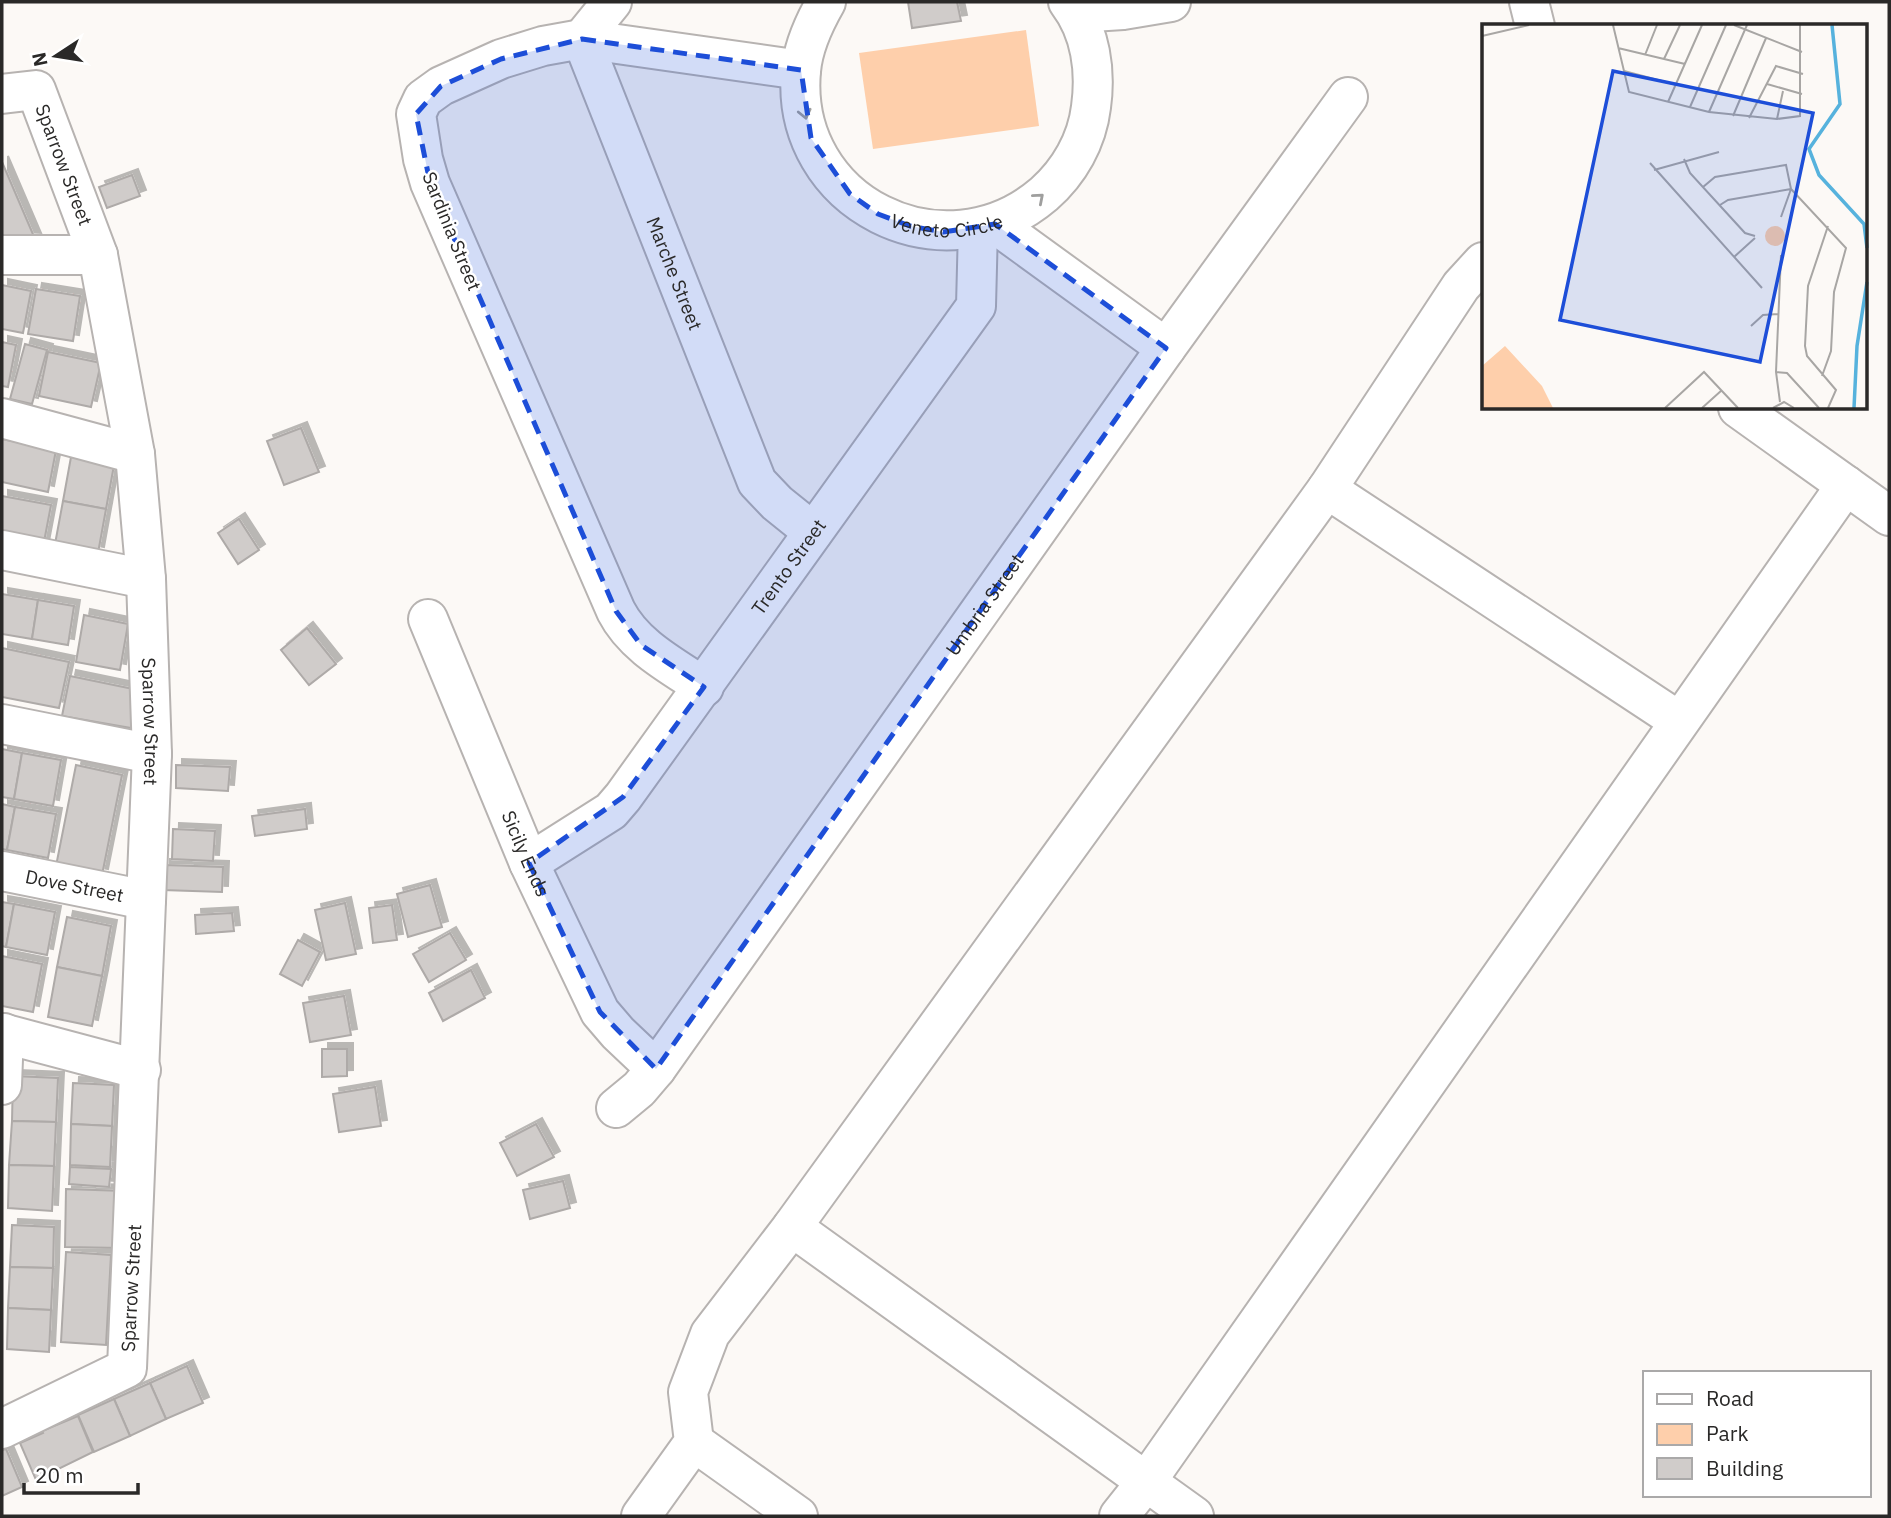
<svg xmlns="http://www.w3.org/2000/svg" width="1891" height="1518" font-family="'IBM Plex Sans',sans-serif">
	<defs>
		<filter id="shadow"><feDropShadow dx="6" dy="-6" stdDeviation="0" flood-color="#0004"/></filter>
	</defs>
	<rect width="100%" height="100%" fill="#fcf9f6"/>
	<!-- green -->
	<polygon fill="#fecfab" points="1026,30 1039,126 873,149 859,53"/>
	<!-- building -->
	<g fill="#d0ccca" stroke="#aeaaa8" stroke-width="2" filter="url(#shadow)">
		<polygon points="908,2 957,2 961,21 912,28"/>
		<polygon points="2,162 35,239 2,237"/>
		<polygon points="132,175 140,196 107,208 99,187"/>
		<polygon points="2,285 31,291 23,333 2,329"/>
		<polygon points="36,289 80,296 73,341 28,334"/>
		<polygon points="2,342 16,345 8,387 2,386"/>
		<polygon points="25,344 47,350 32,404 10,399"/>
		<polygon points="48,352 101,363 91,407 39,396"/>
		<polygon points="301,428 319,472 284,485 267,441"/>
		<polygon points="2,439 56,450 48,492 2,482"/>
		<polygon points="71,457 114,465 106,509 63,501"/>
		<polygon points="2,496 51,505 43,547 2,539"/>
		<polygon points="63,501 106,509 98,553 55,544"/>
		<polygon points="239,519 259,550 238,564 218,533"/>
		<polygon points="2,594 38,600 32,639 2,634"/>
		<polygon points="38,600 74,606 68,645 32,639"/>
		<polygon points="84,615 128,624 120,670 76,662"/>
		<polygon points="307,628 336,664 309,685 281,650"/>
		<polygon points="2,648 69,662 59,708 2,697"/>
		<polygon points="70,676 138,690 131,728 62,716"/>
		<polygon points="2,749 22,753 14,799 2,797"/>
		<polygon points="22,753 61,760 53,806 14,799"/>
		<polygon points="76,765 122,775 102,875 56,866"/>
		<polygon points="176,765 230,767 228,791 176,788"/>
		<polygon points="2,804 15,807 7,850 2,849"/>
		<polygon points="15,807 56,814 48,858 7,850"/>
		<polygon points="305,809 307,829 255,836 252,816"/>
		<polygon points="173,829 215,831 213,861 172,859"/>
		<polygon points="164,865 223,867 222,892 163,890"/>
		<polygon points="430,885 442,927 408,937 397,894"/>
		<polygon points="2,902 14,904 6,947 2,946"/>
		<polygon points="345,903 356,954 326,960 315,910"/>
		<polygon points="14,904 55,912 47,955 6,947"/>
		<polygon points="392,905 397,940 373,943 369,908"/>
		<polygon points="232,913 234,931 196,934 195,915"/>
		<polygon points="67,917 111,926 102,976 57,967"/>
		<polygon points="450,933 466,960 429,982 413,954"/>
		<polygon points="298,940 320,952 302,986 280,974"/>
		<polygon points="2,956 42,964 33,1012 2,1006"/>
		<polygon points="57,967 102,976 92,1026 48,1017"/>
		<polygon points="471,970 485,998 443,1021 429,993"/>
		<polygon points="344,996 351,1035 310,1042 303,1003"/>
		<polygon points="322,1049 347,1049 347,1076 322,1077"/>
		<polygon points="13,1076 58,1078 56,1122 12,1121"/>
		<polygon points="73,1083 114,1085 112,1126 71,1124"/>
		<polygon points="375,1087 381,1126 339,1132 333,1094"/>
		<polygon points="12,1121 56,1122 54,1166 9,1165"/>
		<polygon points="71,1124 112,1126 110,1167 70,1165"/>
		<polygon points="536,1124 554,1157 517,1176 500,1143"/>
		<polygon points="9,1165 54,1166 52,1211 8,1208"/>
		<polygon points="70,1167 111,1169 109,1187 69,1184"/>
		<polygon points="563,1181 570,1208 530,1219 523,1190"/>
		<polygon points="66,1189 124,1191 122,1248 65,1247"/>
		<polygon points="12,1225 54,1227 53,1268 10,1267"/>
		<polygon points="66,1252 111,1255 106,1345 61,1342"/>
		<polygon points="10,1267 53,1268 51,1310 8,1308"/>
		<polygon points="8,1308 51,1310 49,1352 7,1349"/>
		<polygon points="187,1366 203,1403 166,1419 150,1383"/>
		<polygon points="150,1383 166,1419 130,1436 114,1399"/>
		<polygon points="114,1399 130,1436 94,1452 78,1415"/>
		<polygon points="78,1416 93,1452 36,1480 20,1443 43,1433 42,1431"/>
		<polygon points="6,1449 22,1487 2,1496 2,1450"/>
	</g>
	<g fill="none" stroke-linecap="round" stroke-linejoin="round">
		<defs>
			<g id="minor">
				<path id="s1" d="M826 2C814 23 803 46 801 71 789 203 943 280 1044 194 1069 172 1087 141 1091 107 1096 71 1091 32 1068 2"/>
				<polyline points="1529,2 1535,26"/>
				<polyline points="1076,13 1123,10 1171,2"/>
				<path id="s2" d="M582 39 757 482 777 503 813 532"/>
				<polyline points="582,39 612,2"/>
				<path id="s3" d="M2 94 36 90 98 255 135 454 146 579 152 754 127 1368 2 1429"/>
				<polyline points="995,224 1166,348"/>
				<polyline points="2,255 98,255"/>
				<polyline points="1738,408 1889,516"/>
				<polyline points="2,418 135,454"/>
				<polyline points="1327,489 1679,721"/>
				<polyline points="2,550 146,579"/>
				<path id="s4" d="M428 619 529 863 600 1012 618 1033 656 1069"/>
				<path d="M704 687C671 665 634 646 616 611L430 183 423 159 416 114 423 99 441 86 501 59 543 46 582 39 801 70"/>
				<polyline points="2,724 152,754"/>
				<path id="s5" d="M529 863 611 811 623 797 976 306 978 228"/>
				<path id="s6" d="M2 871 146 900"/>
				<polyline points="2,1033 141,1070"/>
				<polyline points="2,1085 4,1033"/>
				<path id="s7" d="M616 1108 639 1089 656 1069 1166 348 1348 97"/>
				<polyline points="792,1227 1194,1516"/>
				<polyline points="694,1442 798,1516"/>
				<polyline points="641,1516 694,1442 688,1392 710,1334 792,1227 1327,489 1461,286 1483,262"/>
				<polyline points="1119,1516 1146,1482 1846,485"/>
			</g>
		</defs>
		<!-- minor casing -->
		<use href="#minor" stroke="#b7b3b1" stroke-width="42"/>
		<!-- minor -->
		<use href="#minor" stroke="#fff" stroke-width="38"/>
	</g>
	<!-- one-way arrows -->
	<defs><path id="oneway-chevron" d="M-2-3.5L2.5 0L-2 3.5" fill="none" stroke-width="1.6" stroke-linecap="round" stroke-linejoin="round" transform="scale(1.75)"/></defs>
	<g stroke="#9f9f9e">
		<use href="#oneway-chevron" transform="translate(805 114) rotate(77)"/>
		<use href="#oneway-chevron" transform="translate(1039 198) rotate(-41)"/>
	</g>
	<!-- marked area -->
	<path fill="#1d4ed8" fill-opacity="0.2" stroke="#1d4ed8" stroke-width="5" stroke-dasharray="14 9" stroke-linejoin="round" d="M582 39 801 70 811 138 850 194 878 214 910 226 943 232 995 224 1166 348 656 1069 600 1012 529 863 623 797 704 687 641 645 616 611 430 183 416 114 441 86 501 59Z"/>
	<g text-anchor="middle" dominant-baseline="central" stroke-width="5" stroke-linejoin="round" paint-order="stroke">
		<!-- street labels -->
		<g font-size="19" fill="#2a2928" stroke="#fff">
			<text stroke="none"><textPath href="#s3" startOffset="114">Sparrow Street</textPath></text>
			<text stroke="none"><textPath href="#s1" startOffset="317">Veneto Circle</textPath></text>
			<text transform="translate(452 231) rotate(68)">Sardinia Street</text>
			<text stroke="none"><textPath href="#s2" startOffset="252">Marche Street</textPath></text>
			<text stroke="none"><textPath href="#s5" startOffset="399">Trento Street</textPath></text>
			<text stroke="none"><textPath href="#s7" startOffset="625">Umbria Street</textPath></text>
			<text stroke="none"><textPath href="#s3" startOffset="681">Sparrow Street</textPath></text>
			<text stroke="none"><textPath href="#s4" startOffset="254">Sicily Ends</textPath></text>
			<text stroke="none"><textPath href="#s6" startOffset="74">Dove Street</textPath></text>
			<text transform="translate(131 1288) rotate(-87)">Sparrow Street</text>
		</g>
	</g>
	<!-- overview -->
	<g transform="translate(1482 24)">
		<rect width="385" height="385" fill="#fcf9f6"/>
		<path d="M283 212a10 10 0 1 1 20 0a10 10 0 1 1-20 0ZM23 322 60 362 71 384H0V342Z" fill="#fecfab"/>
		<path fill="none" stroke="#56b2dd" stroke-width="3.5" d="M350 1 358 80 327 125 337 151 382 200 385 224M372 384 375 322 385 258"/>
		<path fill="none" stroke="#a8a6a4" stroke-width="2" d="M131 1 147 68 227 88 295 95 318 92V1M252 1 320 28M0 12 47 1M136 24 203 40M163 31 175 1M182 35 198 1M142 47 195 61M285 60 320 70M186 78 220 1M208 83 244 1M227 88 265 1M251 92 284 14M267 94 294 42 321 50M295 95 301 67M202 135 208 149 263 209 273 212M168 139 280 264M172 146 237 128M221 163 233 153 304 141 309 165 299 193M309 165 364 224 352 268 349 327 340 352M238 181 246 176 309 165M252 233 273 214M269 302 281 291 296 290M294 348 305 349 337 384M298 378 294 348 299 231M183 384 222 348 256 384M220 384 240 366M291 384 302 378 312 384M346 384 354 366 325 332 323 322 326 262 346 202"/>
		<path fill="#1d4ed8" fill-opacity="0.15" stroke="#1d4ed8" stroke-width="3.5" d="M131 47 331 89 278 338 78 296Z"/>
		<rect width="385" height="385" fill="none" stroke="#2a2928" stroke-width="3.5"/>
	</g>
	<!-- border -->
	<rect width="1891" height="1518" fill="none" stroke="#2a2928" stroke-width="7"/>
	<!-- legend -->
	<rect x="1643" y="1371" width="228" height="126" fill="#ffffff" stroke="#aaa9a9" stroke-width="2"/>
	<rect x="1657" y="1394" width="35" height="10" fill="#ffffff" stroke="#aaa9a9" stroke-width="2"/>
	<text x="1706" y="1406" font-size="21" fill="#2a2928">Road</text>
	<rect x="1657" y="1424" width="35" height="21" fill="#fecfab" stroke="#aaa9a9" stroke-width="2"/>
	<text x="1706" y="1441" font-size="21" fill="#2a2928">Park</text>
	<rect x="1657" y="1458" width="35" height="21" fill="#d0ccca" stroke="#aaa9a9" stroke-width="2"/>
	<text x="1706" y="1476" font-size="21" fill="#2a2928">Building</text>
	<!-- north arrow -->
	<g transform="translate(56 56) rotate(258)" stroke="#ffffff" stroke-width="5" paint-order="stroke">
	<path d="M0-5L12 26L0 18L-12 26Z" fill="#2a2928"/>
	<text y="-10" font-size="19" font-weight="bold" text-anchor="middle" fill="#2a2928">N</text>
	</g>
	<!-- scale -->
	<path d="M24 1483v10h114v-10" fill="none" stroke="#2a2928" stroke-width="3.5"/>
	<text x="35" y="1483" font-size="21" fill="#2a2928" stroke="#ffffff" stroke-width="5" paint-order="stroke">20 m</text>
</svg>
